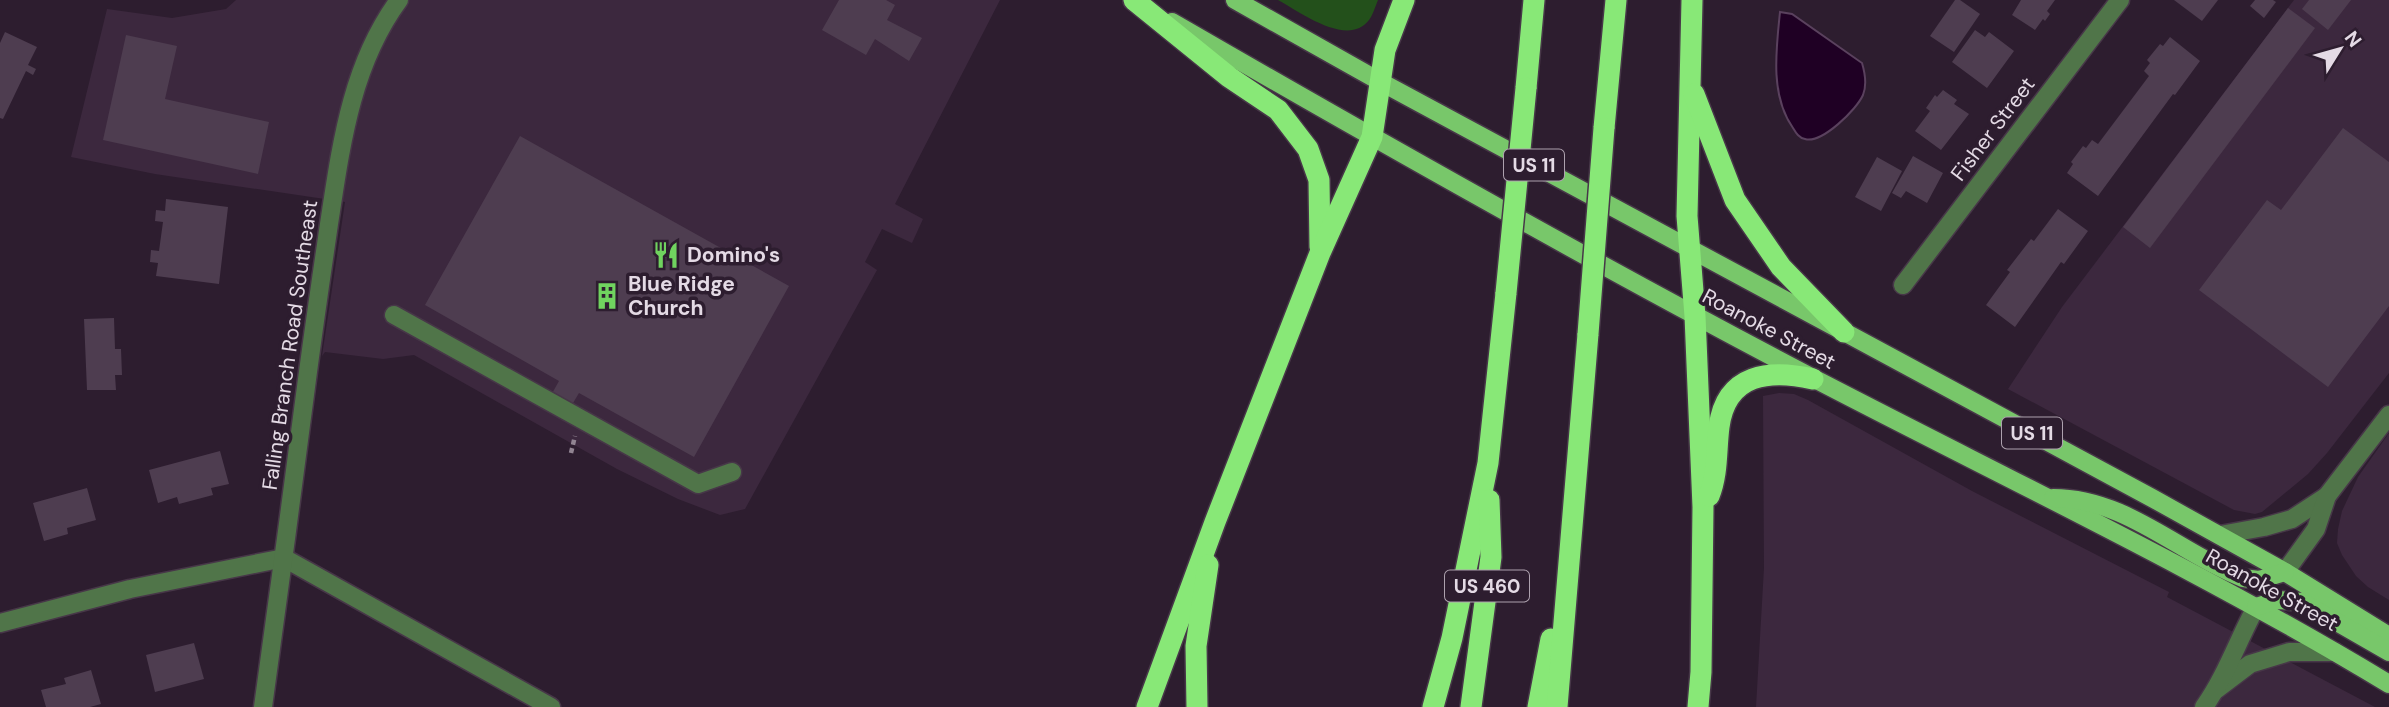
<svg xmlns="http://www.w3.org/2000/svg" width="2389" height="707" font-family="'DM Sans',sans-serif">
	<rect width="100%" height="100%" fill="#2d1d2f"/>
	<!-- built -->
	<g fill="#3c283e">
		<polygon points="236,0 1000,0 895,204 923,219 912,243 882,229 865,262 877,270 745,509 720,515 678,499 617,469 414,355 383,359 325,352 322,356 345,202 155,174 71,157 107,9 172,18 226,9"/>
		<polygon points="2294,0 2389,0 2389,373 2327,453 2308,474 2262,512 2255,514 2234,510 2008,389 2062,307"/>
		<polygon points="1779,393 1794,394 1808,400 1972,491 2169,592 2167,597 2375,707 1756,707 1764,568 1763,396"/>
		<polygon points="2389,433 2389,600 2368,587 2356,576 2342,555 2337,543 2338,529 2342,511 2358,477"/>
	</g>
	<!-- green -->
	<path fill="#23501b" d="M1278 0H1378C1375 7 1373 15 1369 20 1348 48 1300 12 1278 0Z"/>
	<!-- water -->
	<path fill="#1f0024" stroke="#5a415e" stroke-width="2" d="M1780 12 1792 14 1862 63C1865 73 1867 85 1863 95 1857 109 1822 144 1805 139 1799 138 1796 133 1793 128 1770 96 1776 50 1780 12Z"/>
	<!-- building -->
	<g fill="#4e3d50">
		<polygon points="839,0 886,0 895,5 887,20 922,38 909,61 875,39 866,55 822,30"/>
		<polygon points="1955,0 1960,0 1980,14 1954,52 1930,36"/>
		<polygon points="2021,0 2055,0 2047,11 2050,14 2045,21 2043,19 2035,30 2012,15"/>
		<polygon points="2174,0 2218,0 2202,21"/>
		<polygon points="2255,0 2273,0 2276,2 2264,18 2250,6"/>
		<polygon points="2309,0 2351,0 2328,30 2302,9"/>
		<polygon points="2288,8 2315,28 2150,248 2123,227"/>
		<polygon points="1975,30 1985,37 1989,32 2014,51 1987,88 1952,62"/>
		<polygon points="5,32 37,47 28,65 36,69 33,75 26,71 3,119 0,118 0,43"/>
		<polygon points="126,35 177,46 165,99 269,122 258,174 103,140"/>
		<polygon points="2170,37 2200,61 2175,95 2173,94 2098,196 2067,173 2073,164 2071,162 2083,146 2086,148 2092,140 2098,144 2149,76 2144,71 2150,63 2147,60 2160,44 2163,46"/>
		<polygon points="1943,90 1957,100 1954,104 1969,114 1941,150 1915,131 1930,111 1926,108 1935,95 1937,97"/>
		<polygon points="2343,128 2389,162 2389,306 2328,387 2199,290 2267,200 2281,210"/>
		<polygon points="520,136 789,286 694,457 579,393 570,408 550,397 559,381 425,305"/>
		<polygon points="1913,156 1943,173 1927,203 1906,191 1901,198 1892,193"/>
		<polygon points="1877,157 1902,171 1881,211 1855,197"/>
		<polygon points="166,199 228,207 219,284 156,276 158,263 150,262 151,250 159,251 163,222 155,221 156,210 165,211"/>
		<polygon points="2058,209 2088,231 2064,264 2061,262 2015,327 1986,305 2010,272 2007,270 2031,239 2034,241"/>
		<polygon points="114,318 115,349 121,349 122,375 115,375 116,390 87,390 84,319"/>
		<polygon points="220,451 229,484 211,488 213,495 179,504 177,497 158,503 149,470"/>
		<polygon points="87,488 96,520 67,528 68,534 44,541 33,503"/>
		<polygon points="194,643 204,679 155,692 146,655"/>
		<polygon points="91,670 101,704 90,707 46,707 41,690 66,684 64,678"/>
	</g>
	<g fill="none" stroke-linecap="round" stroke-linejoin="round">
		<defs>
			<g id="minor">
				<polyline points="1903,285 2120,0"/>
				<polyline points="394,315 698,484 732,472"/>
				<polyline points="2220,535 2264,527 2292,519 2327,496"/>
				<polyline points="2285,572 2316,529 2327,496 2389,415"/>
				<polyline points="0,623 130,589 284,558 551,707"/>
				<polyline points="2217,689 2250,664 2289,652 2335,652"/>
				<path d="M263 707C278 600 292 494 306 387 313 333 321 279 329 224 341 146 351 65 399 0"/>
				<path d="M2204 707C2226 676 2238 640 2256 607"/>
			</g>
			<g id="major">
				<polyline points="1235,0 1379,81 2152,498 2285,572 2389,636"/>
				<path d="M1172 22C1383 144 1595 264 1811 377 2005 478 2202 571 2389 684"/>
				<path d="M2053 498C2126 498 2179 553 2243 578L2259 580 2285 572"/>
				<polyline points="2256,607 2278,600 2302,602 2389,652"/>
			</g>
			<g id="highway">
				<polyline points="1134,0 1229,77 1278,110 1308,149 1319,180 1320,247"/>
				<polyline points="1692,0 1687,216 1695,316 1703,507 1701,672 1698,707"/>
				<polyline points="1526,88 1534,0"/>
				<polyline points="1694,94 1735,200 1781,267 1844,332"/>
				<polyline points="1604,128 1616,0"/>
				<path d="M1709 496C1718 474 1716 450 1719 427 1726 373 1770 369 1813 379"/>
				<polyline points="1147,707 1215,522 1320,253 1372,137 1385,50 1404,0"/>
				<polyline points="1197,707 1196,646 1208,565"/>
				<polyline points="1433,707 1452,638 1488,463 1506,293"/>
				<polyline points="1471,707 1491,557 1489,500"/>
				<polyline points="1538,707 1551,639"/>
				<polyline points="1557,707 1588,334"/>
			</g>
		</defs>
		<!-- minor casing -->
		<use href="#minor" stroke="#473748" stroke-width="21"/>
		<!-- major casing -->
		<use href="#major" stroke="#473748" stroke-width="21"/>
		<!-- highway casing -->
		<use href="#highway" stroke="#473748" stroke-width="24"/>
		<!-- path -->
		<polyline stroke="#918492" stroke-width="4.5" stroke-dasharray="5 3.5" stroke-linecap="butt" points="571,453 575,436"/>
		<!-- minor -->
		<use href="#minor" stroke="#507549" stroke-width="18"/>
		<!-- major -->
		<use href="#major" stroke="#78c76a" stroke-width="18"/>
		<!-- highway -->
		<use href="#highway" stroke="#88e877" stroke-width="21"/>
		<defs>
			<g id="highway-bridge">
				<polyline points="1506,293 1526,88"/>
				<polyline points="1588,334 1604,128"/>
			</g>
		</defs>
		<!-- highway-bridge casing -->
		<use href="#highway-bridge" stroke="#473748" stroke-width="24" stroke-linecap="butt"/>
		<!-- highway-bridge -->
		<use href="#highway-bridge" stroke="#88e877" stroke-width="21"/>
	</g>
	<!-- icons -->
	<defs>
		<symbol id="restaurant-bare" viewBox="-9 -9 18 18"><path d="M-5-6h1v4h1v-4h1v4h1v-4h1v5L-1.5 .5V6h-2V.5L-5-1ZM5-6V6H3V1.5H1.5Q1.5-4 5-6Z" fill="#70d35f" stroke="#2d1d2f" stroke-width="2.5" paint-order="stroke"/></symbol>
		<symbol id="building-bare" viewBox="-9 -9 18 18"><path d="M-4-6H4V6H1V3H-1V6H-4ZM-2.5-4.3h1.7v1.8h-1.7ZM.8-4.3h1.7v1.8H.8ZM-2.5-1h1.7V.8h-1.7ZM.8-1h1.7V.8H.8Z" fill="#70d35f" stroke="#2d1d2f" stroke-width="2.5" paint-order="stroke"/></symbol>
	</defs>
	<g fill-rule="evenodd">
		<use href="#restaurant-bare" x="647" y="236" width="38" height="38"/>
		<use href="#building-bare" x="588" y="277" width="38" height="38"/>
	</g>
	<g text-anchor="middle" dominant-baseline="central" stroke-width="7" stroke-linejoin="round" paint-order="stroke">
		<!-- shield labels -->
		<g fill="#2d1d2f" stroke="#ada1ae" stroke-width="2">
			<rect x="1504" y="149.5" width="60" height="31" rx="5"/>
			<rect x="2002" y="417.5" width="60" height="31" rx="5"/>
			<rect x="1445" y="570.5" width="84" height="31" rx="5"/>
		</g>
		<g font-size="19" font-weight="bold" fill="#e4dae5">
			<text x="1534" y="165">US 11</text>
			<text x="2032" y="433">US 11</text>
			<text x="1487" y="586">US 460</text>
		</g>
		<!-- street labels -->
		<g font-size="21" fill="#e4dae5" stroke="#2d1d2f">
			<text transform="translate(1993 129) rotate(-53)">Fisher Street</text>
			<text transform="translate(1769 329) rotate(28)">Roanoke Street</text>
			<text transform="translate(290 345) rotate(-82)">Falling Branch Road Southeast</text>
			<text transform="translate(2272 590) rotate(29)">Roanoke Street</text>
		</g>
		<!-- poi labels -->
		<g font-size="21" font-weight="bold" fill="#e4dae5" stroke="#2d1d2f" text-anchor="start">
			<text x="687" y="255">Domino's</text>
			<text x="628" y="284">Blue Ridge<tspan x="628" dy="24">Church</tspan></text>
		</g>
	</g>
	<!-- north arrow -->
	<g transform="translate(2340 49) rotate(53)" stroke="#2d1d2f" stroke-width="5" paint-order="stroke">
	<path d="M0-5L12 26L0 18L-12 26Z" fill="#e4dae5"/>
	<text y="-10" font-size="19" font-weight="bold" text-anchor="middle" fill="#e4dae5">N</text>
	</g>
</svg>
